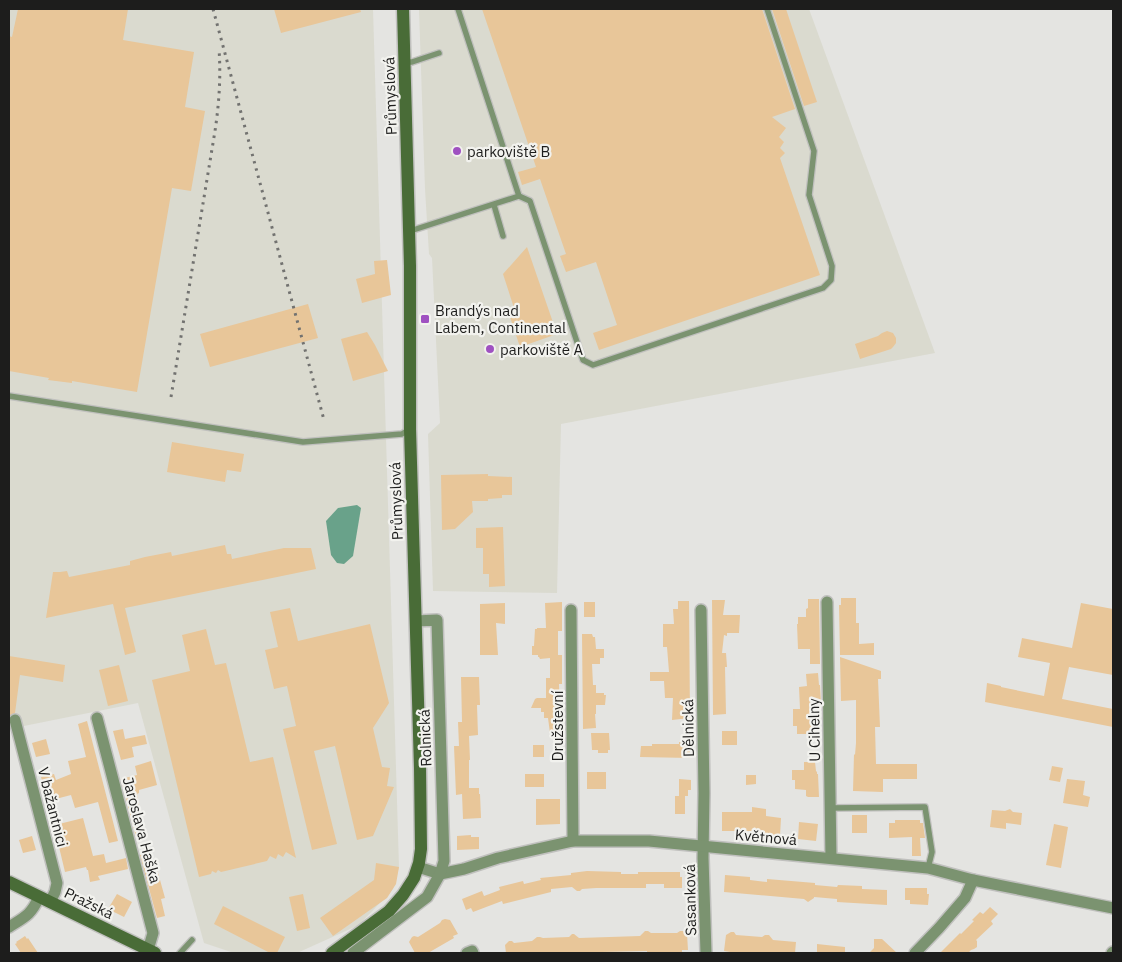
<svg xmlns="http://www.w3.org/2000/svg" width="1122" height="962" font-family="'IBM Plex Sans',sans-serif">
	<rect width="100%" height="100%" fill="#e4e4e1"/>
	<!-- built -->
	<g fill="#dadacf">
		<polygon points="9,9 373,9 399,867 393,889 359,925 297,953 234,953 204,943 138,703 9,729"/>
		<polygon points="419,9 809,9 935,353 561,424 557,593 433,591 428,434 440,423 432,258 429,254 425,189"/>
	</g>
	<!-- water -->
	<polygon fill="#69a28a" points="357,505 361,508 353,556 344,564 337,563 331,555 326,521 338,508"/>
	<!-- building -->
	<g fill="#e8c699">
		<polygon points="18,9 128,9 123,40 194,52 185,107 205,111 191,191 172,188 137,392 72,381 72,383 48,380 49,378 9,371 9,36 12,37"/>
		<polygon points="274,9 360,9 361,12 281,33"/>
		<polygon points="482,9 762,9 795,109 772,117 786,128 779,137 784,142 780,148 785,153 780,158 820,275 599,350 593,333 617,325 596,262 566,272 560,256 566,254 540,179 522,185 518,172 536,167"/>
		<polygon points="772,9 786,9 817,102 804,106"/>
		<polygon points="527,247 557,334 520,347 509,314 515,311 503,274"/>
		<polygon points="387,260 391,295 362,303 356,279 375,274 374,261"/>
		<polygon points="308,304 318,338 210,367 200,334"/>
		<polygon points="887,331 893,333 896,338 896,343 893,347 891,349 860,359 855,344 878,336 882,333"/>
		<polygon points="367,332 375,345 388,371 353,381 341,339"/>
		<polygon points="172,442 244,454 241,472 227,470 225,482 167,472"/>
		<polygon points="488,474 488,476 512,477 512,495 502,495 502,498 488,499 488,501 472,501 473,512 455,529 442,530 441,475"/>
		<polygon points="503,527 505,586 489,587 489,574 483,574 483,548 476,548 476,528"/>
		<polygon points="225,545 227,554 231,554 232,559 284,548 311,548 316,569 125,608 136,652 125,655 113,604 46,618 53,572 60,572 67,571 69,577 130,565 130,561 145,557 171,552 172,556"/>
		<polygon points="841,598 856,598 856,623 859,623 859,644 874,643 874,655 840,655 839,605 841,605"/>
		<polygon points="808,599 819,599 820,664 810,664 810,649 798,649 797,624 798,624 798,617 806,617 806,609 808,608"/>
		<polygon points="712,600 725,600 723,615 740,615 739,633 727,633 727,636 724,635 722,653 726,653 727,667 725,667 726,714 713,715"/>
		<polygon points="678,601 689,601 690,718 672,720 673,698 665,698 664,681 650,681 650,672 669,672 667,647 663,647 663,624 674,624 673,609 678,609"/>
		<polygon points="562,602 562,631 558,631 558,655 562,655 562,684 559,684 560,718 562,732 550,733 548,718 544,718 544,712 541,712 541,708 531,708 535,699 537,698 546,698 546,678 550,678 550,658 540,659 539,657 538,657 538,655 532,655 532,646 534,646 535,629 537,629 537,628 546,628 545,603"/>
		<rect x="584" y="602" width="11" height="15"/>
		<polygon points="505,603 505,624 496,623 498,655 480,655 480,604"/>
		<polygon points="1081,603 1113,609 1113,675 1069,667 1062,699 1113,709 1113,727 985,702 987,683 1001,686 1001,687 1044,696 1050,663 1018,657 1022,638 1072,648"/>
		<polygon points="290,608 298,641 370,624 389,703 373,728 382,767 390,768 387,786 394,787 373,836 357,840 335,746 314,751 337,844 312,850 283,729 296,726 287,686 274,689 265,650 278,647 270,612"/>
		<polygon points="206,629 215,665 226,663 250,762 273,757 296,858 286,852 283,857 278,854 276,859 270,856 267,861 221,872 218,870 216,873 212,871 211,874 199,877 152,680 190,671 182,635"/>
		<polygon points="582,634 592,634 593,637 595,637 596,649 604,649 604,658 600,658 600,664 592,664 593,685 596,685 596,693 604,693 604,695 606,695 605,705 596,705 596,714 595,714 596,728 583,729"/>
		<polygon points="9,656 65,665 63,682 20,675 15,713 9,716"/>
		<polygon points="840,657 881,671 881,679 878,679 880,727 875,727 876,764 917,764 917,779 883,779 883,792 853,791 854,754 855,755 856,743 856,700 841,701"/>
		<polygon points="119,665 128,701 108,706 99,670"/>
		<polygon points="818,673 819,685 820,685 821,704 813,704 813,734 797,734 797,726 793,726 793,709 800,709 799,687 807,686 806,674"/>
		<polygon points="461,677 479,677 480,705 477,705 478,735 469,736 470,760 469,760 469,788 479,788 479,794 480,794 481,818 463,819 462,794 456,795 454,746 459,746 458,722 462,722"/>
		<polygon points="87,721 118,841 109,843 98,802 75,808 71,795 48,801 41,777 54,774 56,780 71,774 68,761 86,757 78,724"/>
		<polygon points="123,729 125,739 145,735 147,744 132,747 134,757 121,760 113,731"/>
		<rect x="722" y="731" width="15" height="14"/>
		<polygon points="591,733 609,733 610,750 608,750 608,753 598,753 598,750 592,750"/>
		<polygon points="46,739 50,754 36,757 32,743"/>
		<polygon points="679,742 690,742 690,758 640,757 641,746 652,746 652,744 679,744"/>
		<rect x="533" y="745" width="11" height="12"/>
		<polygon points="151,761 157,785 139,790 139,793 137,794 139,805 136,805 144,835 136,837 121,779 137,775 135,766"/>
		<polygon points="804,762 815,762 816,771 817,772 817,774 818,774 819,797 808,797 806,796 806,790 795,789 795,780 792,780 792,770 804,770"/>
		<polygon points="1052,766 1063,768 1060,782 1049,780"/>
		<rect x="587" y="772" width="19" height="17"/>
		<rect x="525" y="774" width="19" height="13"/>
		<polygon points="746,775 756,775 756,784 746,785"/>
		<polygon points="679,779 691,780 691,790 688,790 688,796 685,796 685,814 675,814 675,796 679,796"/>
		<polygon points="1067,779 1085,781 1083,795 1090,797 1088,807 1063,803"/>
		<polygon points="536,799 560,799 560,824 536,825"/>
		<polygon points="752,807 766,809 766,816 781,818 780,836 754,834 754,831 722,831 722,812 752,812"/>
		<polygon points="1010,809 1013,812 1022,813 1021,825 1006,823 1006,829 990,827 992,810 1005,811"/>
		<rect x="852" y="815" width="15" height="18"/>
		<polygon points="83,818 93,856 104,854 106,863 126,858 128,869 98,876 100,880 90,882 88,870 87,870 86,867 65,872 55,830 60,828 59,824"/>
		<polygon points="895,820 920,820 920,823 923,823 925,838 920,838 921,856 912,856 912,837 889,838 889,823 895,823"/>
		<polygon points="799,822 818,824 816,841 798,839"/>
		<polygon points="1054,824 1068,827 1061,868 1046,865"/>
		<polygon points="471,835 471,837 479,837 479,849 457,850 457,836"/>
		<polygon points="32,836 36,850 23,853 19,840"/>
		<polygon points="149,853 154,870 157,869 165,898 161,899 165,916 157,918 140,855"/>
		<polygon points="376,863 399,867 396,884 387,898 333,936 320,918 374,880"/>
		<polygon points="587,871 621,872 621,874 638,874 638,872 680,872 680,877 682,877 682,888 664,888 664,884 646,884 646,888 596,888 582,889 580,891 577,891 572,887 551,889 551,892 503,904 502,901 473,912 471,908 466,910 462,899 482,891 484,896 500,890 499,887 523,881 524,884 541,880 540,878 571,875 571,873"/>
		<polygon points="725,875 750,877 750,880 767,882 767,879 815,883 815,885 837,887 838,885 862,886 862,889 887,890 887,905 837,902 837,899 814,897 814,898 808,902 804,899 724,892"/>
		<polygon points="905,888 927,888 927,894 929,894 928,905 910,904 910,900 905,900"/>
		<polygon points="117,894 132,902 124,917 108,909"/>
		<polygon points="303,894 310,928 297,931 289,897"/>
		<polygon points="223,906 285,937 277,953 270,953 214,924"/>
		<polygon points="990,907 998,914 991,921 993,924 976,940 977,941 977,947 974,949 971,950 968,953 940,953 960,933 961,934 974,921 972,920 980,912 983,914"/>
		<polygon points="445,919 450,920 458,934 453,936 454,938 428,953 415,953 409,942 412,937 414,936 418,937 440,923 442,920"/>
		<polygon points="645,931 648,931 651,933 677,933 680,931 683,931 687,934 688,950 682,950 682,952 647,953 647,951 602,952 602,953 506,953 505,945 509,941 512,941 514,943 532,941 537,937 540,937 543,938 569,937 572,934 574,934 579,938 640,936"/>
		<polygon points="731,932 734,932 736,935 762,937 765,935 769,935 773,940 796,942 795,953 730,953 730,952 724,951 726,935"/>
		<polygon points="25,936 27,939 28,938 38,953 21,953 15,944 17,943 16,942"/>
		<polygon points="874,939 882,939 897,953 869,953 874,948"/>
		<polygon points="817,944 845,947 845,953 817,953"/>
	</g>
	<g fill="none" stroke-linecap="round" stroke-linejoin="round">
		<defs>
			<g id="lane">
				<polyline points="458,9 519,196"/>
				<polyline points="405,62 412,62 439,53"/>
				<polyline points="494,205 503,236"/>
				<polyline points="410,231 519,196 530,201 583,360 593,365 823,288 831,280 832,266 809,195 814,151 767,9"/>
				<polyline points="9,396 303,442 402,434 410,429"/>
				<polyline points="830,808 925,807 932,852 928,868"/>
				<polyline points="180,953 192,940"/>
			</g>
			<g id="street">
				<polyline points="827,602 831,858"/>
				<polyline points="571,610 573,841"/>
				<polyline points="701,610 704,793 703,858 706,953"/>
				<polyline points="97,718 153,933 148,950"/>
				<polyline points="15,720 57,883 55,892 50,902"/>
				<polyline points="418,867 440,874 464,869 498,858 573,841 649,841 928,868 973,880 1113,908"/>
				<path d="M9 927C25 917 31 915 39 897"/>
				<polyline points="353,953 427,897 440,874 444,861 437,620 416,621"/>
				<polyline points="467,953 472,951 473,953"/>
				<polyline points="915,953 939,928 965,898 973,880"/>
				<polyline points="1112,953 1113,952"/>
			</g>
			<g id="secondary">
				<polyline points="9,882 155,953"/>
				<polyline points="332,953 389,911 403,895 414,878 419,863 421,849 420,768 410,429 410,266 403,9"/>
			</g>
		</defs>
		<!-- lane casing -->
		<use href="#lane" stroke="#c0c0be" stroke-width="8"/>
		<!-- street casing -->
		<use href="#street" stroke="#c0c0be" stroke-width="14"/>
		<!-- secondary casing -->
		<use href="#secondary" stroke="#c0c0be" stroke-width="15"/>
		<!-- lane -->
		<use href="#lane" stroke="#7b9370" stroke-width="5.5"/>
		<!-- street -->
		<use href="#street" stroke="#7b9370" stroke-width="11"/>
		<!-- secondary -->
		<use href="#secondary" stroke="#496c37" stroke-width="12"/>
		<!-- rail -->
		<g stroke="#727270" stroke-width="3" stroke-dasharray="2.5 5" stroke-linecap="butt">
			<polyline points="213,9 324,420"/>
			<path d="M171 397 215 131C219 104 221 77 219 49"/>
		</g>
	</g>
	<!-- markers -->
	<g fill="#9f51c1" stroke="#f2f2ee" stroke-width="2">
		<circle cx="457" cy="151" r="5"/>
		<rect x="420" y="314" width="10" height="10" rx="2.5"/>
		<circle cx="490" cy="349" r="5"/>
	</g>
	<g text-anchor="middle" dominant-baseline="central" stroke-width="4.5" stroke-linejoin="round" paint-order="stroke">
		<!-- street labels -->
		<g font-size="15" fill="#1d1d1c" stroke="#f2f2ee">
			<text transform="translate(390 96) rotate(-92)">Průmyslová</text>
			<text transform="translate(396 501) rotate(-92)">Průmyslová</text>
			<text transform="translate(557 726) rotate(-90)">Družstevní</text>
			<text transform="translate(688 728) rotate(-91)">Dělnická</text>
			<text transform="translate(814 730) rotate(-91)">U Cihelny</text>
			<text transform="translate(425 738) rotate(-92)">Rolnická</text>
			<text transform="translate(53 807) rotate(76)">V bažantnici</text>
			<text transform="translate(142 830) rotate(75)">Jaroslava Haška</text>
			<text transform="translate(766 837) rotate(5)">Květnová</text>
			<text transform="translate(690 900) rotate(-91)">Sasanková</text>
			<text transform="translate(89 903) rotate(26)">Pražská</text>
		</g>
		<!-- poi labels -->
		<g font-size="15" fill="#1d1d1c" stroke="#f2f2ee" text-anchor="start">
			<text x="467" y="151">parkoviště B</text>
			<text x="435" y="310">Brandýs nad<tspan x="435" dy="17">Labem, Continental</tspan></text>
			<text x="500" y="349">parkoviště A</text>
		</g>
	</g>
	<!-- border -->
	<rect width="1122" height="962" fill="none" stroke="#1d1d1c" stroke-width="20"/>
</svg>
